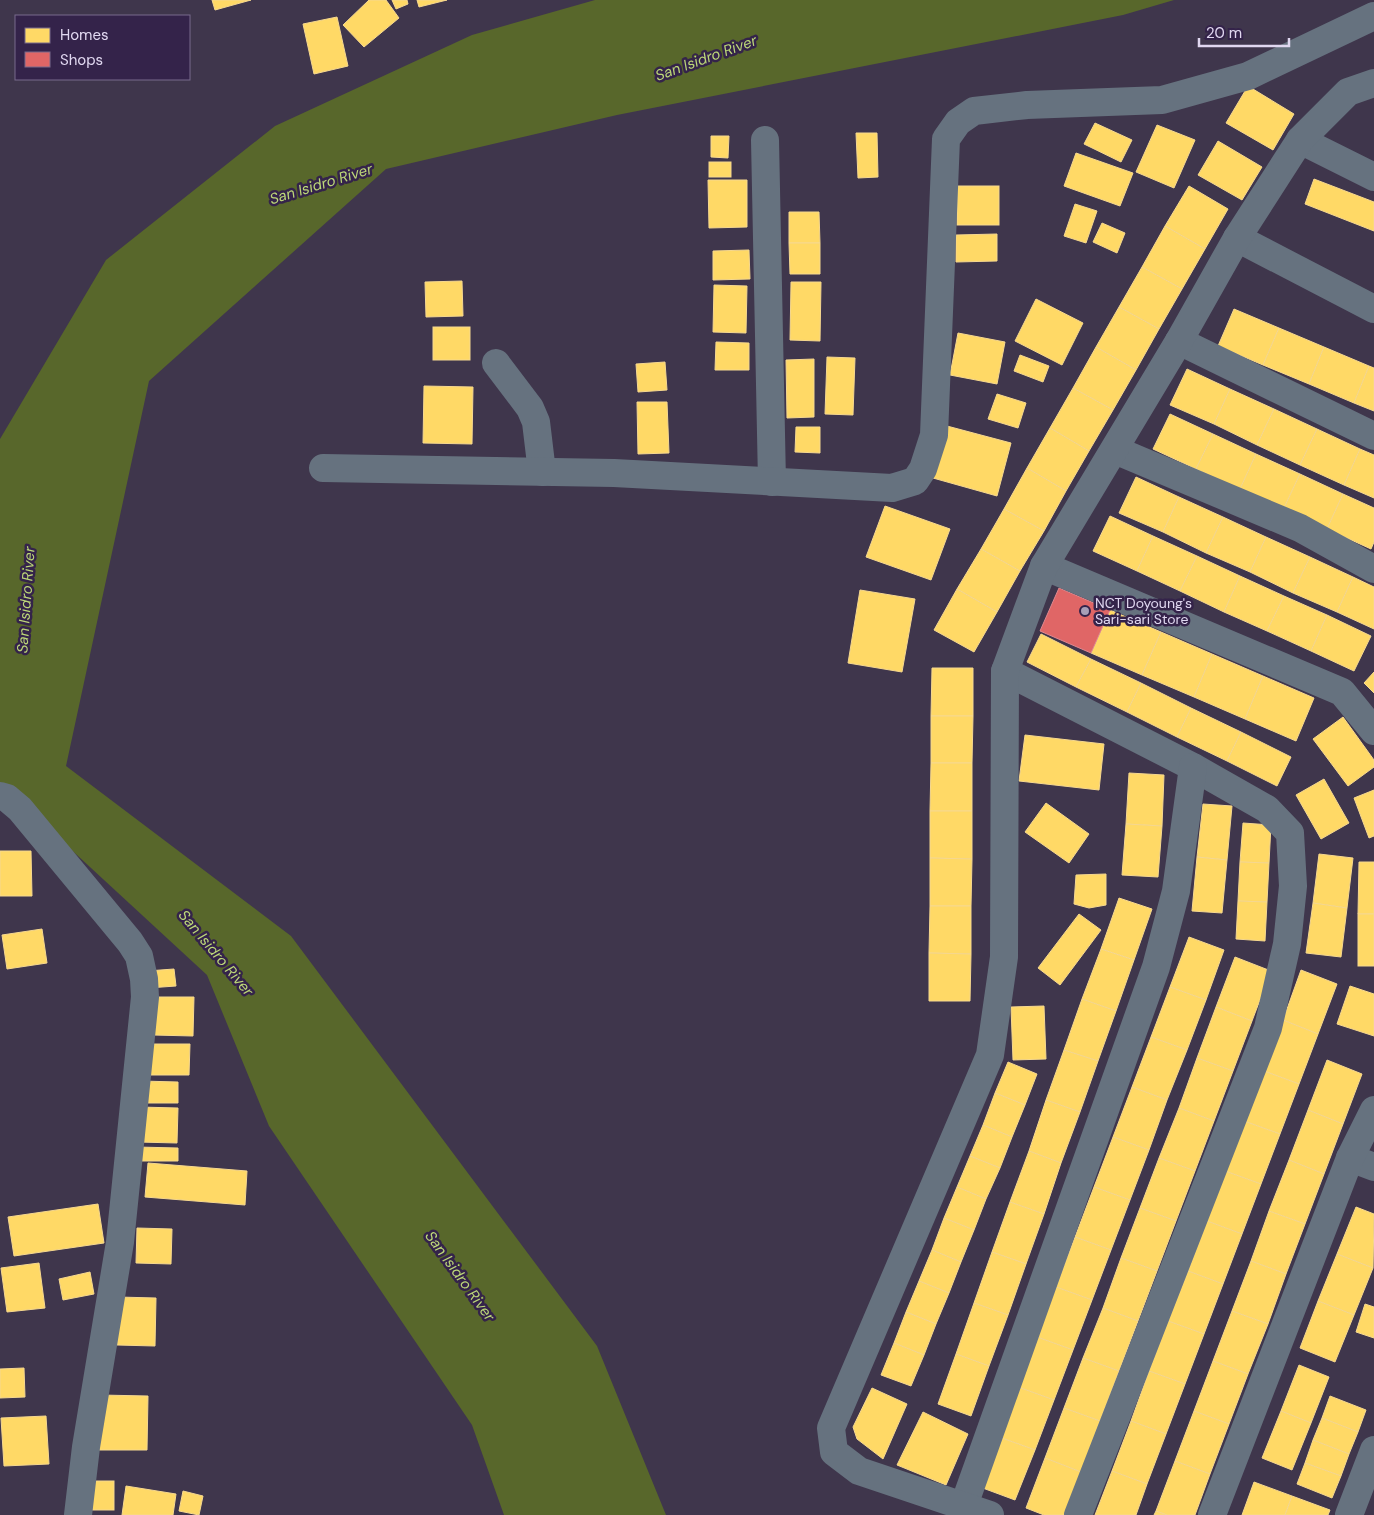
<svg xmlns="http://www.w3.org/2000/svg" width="1374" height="1515" font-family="'DM Sans',sans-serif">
	<rect width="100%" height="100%" fill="#3f364c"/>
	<!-- water -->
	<polygon fill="#58672b" points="595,0 1174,0 1123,15 617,115 386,169 149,381 66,766 291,936 597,1346 666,1515 504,1515 472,1425 269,1126 207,975 0,784 0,439 106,260 275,126 472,35"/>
	<!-- homes -->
	<g fill="#ffd966" stroke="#f6d88f">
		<polygon points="212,0 251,0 215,10"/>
		<polygon points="369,0 386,0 399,18 364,47 343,25"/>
		<polygon points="392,0 407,0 408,4 396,9"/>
		<polygon points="417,0 447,0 419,7"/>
		<polygon points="337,17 348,66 314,74 303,24"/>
		<polygon points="1248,86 1294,114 1273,150 1226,123"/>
		<polygon points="1095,123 1132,140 1121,162 1084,144"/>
		<polygon points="1157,125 1195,140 1174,188 1136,172"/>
		<polygon points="856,133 877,133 878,177 858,178"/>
		<polygon points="711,136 729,136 728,158 711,157"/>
		<polygon points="1218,141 1262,167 1242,200 1198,175"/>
		<polygon points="1076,153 1133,173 1120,206 1064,186"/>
		<rect x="709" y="162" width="22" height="15"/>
		<polygon points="1314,179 1374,202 1374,231 1305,204"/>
		<polygon points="708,180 747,180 747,227 709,228"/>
		<rect x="957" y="186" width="42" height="39"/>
		<polygon points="1189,186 1228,209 1205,249 1165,226"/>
		<polygon points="1075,204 1097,211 1086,243 1064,236"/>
		<polygon points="789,212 819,212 820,243 789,243"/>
		<polygon points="1102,223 1125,233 1117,253 1093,242"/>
		<polygon points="1165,226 1205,249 1182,289 1142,267"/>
		<polygon points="997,234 997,261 956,262 956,235"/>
		<polygon points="789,243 820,243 820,274 790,274"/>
		<polygon points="749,250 750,279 713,280 713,251"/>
		<polygon points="1142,267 1182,289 1159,329 1119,307"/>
		<polygon points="462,281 463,316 426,317 425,282"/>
		<polygon points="791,282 821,282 820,341 790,340"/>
		<polygon points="714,285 747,286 746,333 713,332"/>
		<polygon points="1036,299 1083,323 1062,365 1015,341"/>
		<polygon points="1119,307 1159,329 1136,370 1096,347"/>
		<polygon points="1234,309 1279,328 1263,365 1218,346"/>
		<rect x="433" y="327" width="37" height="33"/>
		<polygon points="1279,328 1324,347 1309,384 1263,365"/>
		<polygon points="958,333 1005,342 997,384 950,375"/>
		<polygon points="716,342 749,343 749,370 715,370"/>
		<polygon points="1096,347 1136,370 1113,410 1073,388"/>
		<polygon points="1324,347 1369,366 1354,403 1309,384"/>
		<polygon points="1020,355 1049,366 1043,382 1014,371"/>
		<polygon points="827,357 855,358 853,415 825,414"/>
		<polygon points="814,359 814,417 787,418 786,360"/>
		<polygon points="665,362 667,390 638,392 636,364"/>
		<polygon points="1369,366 1374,368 1374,411 1354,403"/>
		<polygon points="1187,369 1230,389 1214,424 1170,405"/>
		<polygon points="424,386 473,387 472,444 423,443"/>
		<polygon points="1073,388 1113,410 1089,451 1050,428"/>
		<polygon points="1230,389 1274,409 1257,445 1214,424"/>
		<polygon points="997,394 1026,403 1018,428 988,419"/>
		<polygon points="637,402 667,402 669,453 638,454"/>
		<polygon points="1274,409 1317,429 1300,465 1257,445"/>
		<polygon points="1170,414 1213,434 1196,469 1153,449"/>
		<polygon points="947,426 1011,443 997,496 933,478"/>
		<polygon points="796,427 820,427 820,453 795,452"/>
		<polygon points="1050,428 1089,451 1066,491 1027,468"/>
		<polygon points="1317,429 1360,449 1344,485 1300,465"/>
		<polygon points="1213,434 1256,454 1240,489 1196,469"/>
		<polygon points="1360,449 1374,455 1374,498 1344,485"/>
		<polygon points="1256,454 1300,474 1283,510 1240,489"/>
		<polygon points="1027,468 1066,491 1044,531 1004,509"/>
		<polygon points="1300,474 1343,494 1327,529 1283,510"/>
		<polygon points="1136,477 1179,497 1163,532 1119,513"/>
		<polygon points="1343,494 1374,508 1374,542 1371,549 1327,529"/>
		<polygon points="1179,497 1223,517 1206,553 1163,532"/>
		<polygon points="885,506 950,529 931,580 866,557"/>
		<polygon points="1004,509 1044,531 1020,571 981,549"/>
		<polygon points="1110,516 1153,536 1137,571 1093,551"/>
		<polygon points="1223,517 1266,537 1250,572 1206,553"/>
		<polygon points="1153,536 1197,556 1180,591 1137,571"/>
		<polygon points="1266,537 1310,557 1293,593 1250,572"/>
		<polygon points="981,549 1020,571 997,612 957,589"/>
		<polygon points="1197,556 1240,576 1224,612 1180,591"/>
		<polygon points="1310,557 1353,577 1337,612 1293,593"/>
		<polygon points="1240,576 1284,596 1267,631 1224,612"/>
		<polygon points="1353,577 1374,587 1374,629 1337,612"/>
		<polygon points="957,589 997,612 974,652 934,630"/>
		<polygon points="860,590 915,599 902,672 848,663"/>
		<polygon points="1284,596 1327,615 1311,651 1267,631"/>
		<polygon points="1110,610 1161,632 1142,675 1091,653"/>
		<polygon points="1327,615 1371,636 1354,671 1311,651"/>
		<polygon points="1161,632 1212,654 1194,697 1142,675"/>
		<polygon points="1041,634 1091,659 1076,687 1027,662"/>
		<polygon points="1212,654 1263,676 1245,719 1194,697"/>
		<polygon points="1091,659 1141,683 1127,712 1076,687"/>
		<polygon points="932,668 973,668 973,716 931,716"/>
		<polygon points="1374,672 1374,693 1364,683"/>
		<polygon points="1263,676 1314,698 1296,741 1245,719"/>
		<polygon points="1141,683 1191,708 1177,737 1127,712"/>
		<polygon points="1191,708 1241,732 1227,761 1177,737"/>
		<polygon points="931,716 973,716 972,763 931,763"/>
		<polygon points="1343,717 1374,760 1374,767 1348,786 1313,739"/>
		<polygon points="1241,732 1291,757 1277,786 1227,761"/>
		<polygon points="1025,735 1104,744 1099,790 1019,781"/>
		<polygon points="931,763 972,763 972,811 930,811"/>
		<polygon points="1129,773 1164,775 1162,826 1126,824"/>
		<polygon points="1324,779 1349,823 1321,839 1296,795"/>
		<polygon points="1374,790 1374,836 1369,838 1354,798"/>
		<polygon points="1046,803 1089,834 1069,863 1025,832"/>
		<polygon points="1203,804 1232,806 1227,860 1197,857"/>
		<polygon points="930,811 972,811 972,859 930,858"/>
		<polygon points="1243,823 1271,825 1269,863 1240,862"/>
		<polygon points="1126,824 1162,826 1158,877 1122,875"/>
		<polygon points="0,851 31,851 32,896 0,896"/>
		<polygon points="1319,854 1353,858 1347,908 1313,903"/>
		<polygon points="1197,857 1227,860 1222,913 1192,911"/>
		<polygon points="930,858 972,859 971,906 930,906"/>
		<polygon points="1240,862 1269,863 1267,902 1238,901"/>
		<polygon points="1359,862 1374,862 1374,914 1358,914"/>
		<polygon points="1106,874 1106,905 1089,908 1074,904 1076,875"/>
		<polygon points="1119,898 1152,909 1134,960 1101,949"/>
		<polygon points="1238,901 1267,902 1265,941 1236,939"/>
		<polygon points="1313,903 1347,908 1341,957 1306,953"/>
		<polygon points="930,906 971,906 971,954 929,953"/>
		<polygon points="1079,914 1101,930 1060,985 1038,968"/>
		<rect x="1358" y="914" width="16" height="52"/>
		<polygon points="42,929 47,963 7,969 2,935"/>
		<polygon points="1189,937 1224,950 1206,1000 1170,987"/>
		<polygon points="1101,949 1134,960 1116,1011 1082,999"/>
		<polygon points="929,953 971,954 970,1001 929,1001"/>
		<polygon points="1235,957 1271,971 1252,1021 1216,1007"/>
		<polygon points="174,969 176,986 148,988 147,971"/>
		<polygon points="1301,970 1337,984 1318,1034 1283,1020"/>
		<polygon points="1350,986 1374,994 1374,1036 1337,1024"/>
		<polygon points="1170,987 1206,1000 1187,1050 1151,1037"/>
		<polygon points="154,997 194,997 193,1036 153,1035"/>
		<polygon points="1082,999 1116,1011 1098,1061 1064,1050"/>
		<polygon points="1044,1006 1046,1059 1013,1060 1011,1007"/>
		<polygon points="1216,1007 1252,1021 1233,1071 1197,1058"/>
		<polygon points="1283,1020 1318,1034 1299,1084 1264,1071"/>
		<polygon points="1151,1037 1187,1050 1167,1100 1132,1087"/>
		<polygon points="146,1044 190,1044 189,1075 145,1075"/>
		<polygon points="1064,1050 1098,1061 1080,1112 1046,1100"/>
		<polygon points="1197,1058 1233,1071 1214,1121 1179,1108"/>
		<polygon points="1327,1060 1362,1074 1343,1124 1308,1110"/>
		<polygon points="1008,1062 1037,1074 1025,1105 995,1093"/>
		<polygon points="1264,1071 1299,1084 1280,1134 1244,1121"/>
		<polygon points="141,1081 178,1082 178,1103 140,1103"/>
		<polygon points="1132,1087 1167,1100 1149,1150 1113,1137"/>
		<polygon points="995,1093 1025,1105 1012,1137 983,1125"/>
		<polygon points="1046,1100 1080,1112 1061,1163 1029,1151"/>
		<polygon points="139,1107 178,1108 177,1143 138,1142"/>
		<polygon points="1179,1108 1214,1121 1195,1171 1159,1158"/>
		<polygon points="1308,1110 1343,1124 1324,1174 1289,1160"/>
		<polygon points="1244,1121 1280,1134 1261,1184 1225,1171"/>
		<polygon points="983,1125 1012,1137 1000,1168 970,1156"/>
		<polygon points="1113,1137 1149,1150 1130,1200 1094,1187"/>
		<polygon points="137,1147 178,1148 178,1161 137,1161"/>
		<polygon points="1029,1151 1061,1163 1044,1214 1010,1202"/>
		<polygon points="970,1156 1000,1168 986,1199 957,1187"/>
		<polygon points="1159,1158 1195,1171 1176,1221 1140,1208"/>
		<polygon points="1289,1160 1324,1174 1305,1224 1269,1211"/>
		<polygon points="148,1163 247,1171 245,1205 145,1197"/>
		<polygon points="1225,1171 1261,1184 1242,1234 1207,1221"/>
		<polygon points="957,1187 986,1199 974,1230 944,1218"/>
		<polygon points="1094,1187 1130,1200 1111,1250 1075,1237"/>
		<polygon points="1010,1202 1044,1214 1026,1264 992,1252"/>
		<polygon points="98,1204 104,1243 14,1256 8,1217"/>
		<polygon points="1356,1207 1374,1214 1373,1268 1337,1254"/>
		<polygon points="1140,1208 1176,1221 1157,1271 1121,1258"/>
		<polygon points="1269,1211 1305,1224 1286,1274 1251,1261"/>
		<polygon points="944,1218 974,1230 961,1262 932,1250"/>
		<polygon points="1207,1221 1242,1234 1223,1284 1188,1271"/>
		<polygon points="137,1228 172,1229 171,1264 136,1263"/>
		<polygon points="1075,1237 1111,1250 1092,1300 1056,1287"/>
		<polygon points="932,1250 961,1262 949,1293 919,1281"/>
		<polygon points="992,1252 1026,1264 1008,1315 974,1303"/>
		<polygon points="1337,1254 1373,1268 1354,1315 1318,1301"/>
		<polygon points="1121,1258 1157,1271 1138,1321 1103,1308"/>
		<polygon points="1251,1261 1286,1274 1268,1324 1232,1311"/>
		<polygon points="39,1263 45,1308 7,1312 1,1268"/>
		<polygon points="1188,1271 1223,1284 1204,1334 1168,1321"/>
		<polygon points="90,1272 94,1294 63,1300 59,1279"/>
		<polygon points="919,1281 949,1293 936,1324 906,1312"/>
		<polygon points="1056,1287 1092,1300 1073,1350 1037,1337"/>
		<polygon points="118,1297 156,1298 155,1346 117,1345"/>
		<polygon points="1318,1301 1354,1315 1335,1362 1300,1348"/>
		<polygon points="974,1303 1008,1315 989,1366 956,1354"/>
		<polygon points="1365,1304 1374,1307 1374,1338 1356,1332"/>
		<polygon points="1103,1308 1138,1321 1119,1371 1083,1358"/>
		<polygon points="1232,1311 1268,1324 1248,1374 1213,1361"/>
		<polygon points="906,1312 936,1324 924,1355 894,1343"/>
		<polygon points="1168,1321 1204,1334 1185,1384 1149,1371"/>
		<polygon points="1037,1337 1073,1350 1054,1400 1018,1387"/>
		<polygon points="894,1343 924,1355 911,1386 881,1375"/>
		<polygon points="956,1354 989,1366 971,1416 938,1404"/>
		<polygon points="1083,1358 1119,1371 1100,1421 1064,1408"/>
		<polygon points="1213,1361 1248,1374 1229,1424 1194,1411"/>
		<polygon points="1299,1365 1329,1377 1311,1423 1281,1411"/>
		<polygon points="24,1368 25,1397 0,1398 0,1369"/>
		<polygon points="1149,1371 1185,1384 1166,1434 1131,1421"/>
		<polygon points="1018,1387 1054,1400 1035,1450 999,1437"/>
		<polygon points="872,1388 907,1404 883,1459 857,1439 853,1427"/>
		<polygon points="100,1395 148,1396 147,1450 99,1450"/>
		<polygon points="1330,1396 1366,1410 1358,1432 1322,1418"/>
		<polygon points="1064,1408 1100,1421 1081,1472 1045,1458"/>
		<polygon points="1194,1411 1229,1424 1210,1474 1175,1461"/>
		<polygon points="1281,1411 1311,1423 1292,1470 1262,1458"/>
		<polygon points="923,1412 968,1434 946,1485 897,1465"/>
		<polygon points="46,1416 49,1464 4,1466 1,1418"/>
		<polygon points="1322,1418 1358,1432 1349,1454 1313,1440"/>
		<polygon points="1131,1421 1166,1434 1147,1484 1112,1471"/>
		<polygon points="999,1437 1035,1450 1015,1500 980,1487"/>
		<polygon points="1313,1440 1349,1454 1341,1476 1305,1463"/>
		<polygon points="1045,1458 1081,1472 1064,1515 1044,1515 1026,1508"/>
		<polygon points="1175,1461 1210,1474 1195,1515 1167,1515 1156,1511"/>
		<polygon points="1305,1463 1341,1476 1332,1498 1297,1484"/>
		<polygon points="1112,1471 1147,1484 1136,1515 1095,1515"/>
		<rect x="86" y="1481" width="28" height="29"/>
		<polygon points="1254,1482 1292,1496 1285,1515 1242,1515"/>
		<polygon points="126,1486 176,1494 173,1515 122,1515"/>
		<polygon points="183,1491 203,1496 199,1515 179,1511"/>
		<polygon points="1292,1496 1330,1510 1328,1515 1285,1515"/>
		<polygon points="1156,1511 1167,1515 1154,1515"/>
	</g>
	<!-- shops -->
	<polygon fill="#e06666" stroke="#e0888f" points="1059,588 1110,610 1091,653 1040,631"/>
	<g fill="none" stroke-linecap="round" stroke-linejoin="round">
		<!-- street -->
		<g stroke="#66727f" stroke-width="28">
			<polyline points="765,140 772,482"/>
			<polyline points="1300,140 1374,177"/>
			<polyline points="1237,238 1374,309"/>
			<polyline points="1179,341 1374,436"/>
			<polyline points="496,363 530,408 536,422 542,472"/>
			<polyline points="1115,450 1300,528 1374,569"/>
			<polyline points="323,468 614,473 892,488 915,481 923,469 934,435 946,139 958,122 974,111 1027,105 1162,100 1248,76 1374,16"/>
			<polyline points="1044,566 1342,692 1374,731"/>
			<polyline points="1005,671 1193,767 1267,809 1290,833 1293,886 1287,944 1268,1028 1078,1515"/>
			<polyline points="0,796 7,798 20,809 130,942 139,956 144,979 145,997 120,1242 86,1447 78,1515"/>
			<polyline points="1350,1158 1374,1167"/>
			<polyline points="964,1505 1156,967 1176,891 1193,767"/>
			<polyline points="990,1515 859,1471 834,1452 831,1428 990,1055 1004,957 1005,671 1044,566 1179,341 1237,238 1300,140 1348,92 1374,83"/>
			<polyline points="1212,1515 1350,1158 1374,1110"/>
			<polyline points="1349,1515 1374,1450"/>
		</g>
	</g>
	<!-- markers -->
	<circle fill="#a89fb7" stroke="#34234a" stroke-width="2" cx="1085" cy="611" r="5"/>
	<g text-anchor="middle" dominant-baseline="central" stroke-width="5" stroke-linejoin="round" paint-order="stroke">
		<!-- poi labels -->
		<g font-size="14" fill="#e0d7f0" stroke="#34234a" text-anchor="start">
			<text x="1095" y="603">NCT Doyoung's<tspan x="1095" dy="16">Sari-sari Store</tspan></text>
		</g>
		<!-- water labels -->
		<g font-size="15" font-style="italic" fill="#bcd778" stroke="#34234a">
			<text transform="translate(706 58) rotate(-20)">San Isidro River</text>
			<text transform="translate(321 184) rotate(-17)">San Isidro River</text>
			<text transform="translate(26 600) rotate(-86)">San Isidro River</text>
			<text transform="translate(216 953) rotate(50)">San Isidro River</text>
			<text transform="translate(460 1276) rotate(54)">San Isidro River</text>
		</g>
	</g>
	<!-- legend -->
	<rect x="15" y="15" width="175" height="65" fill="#34234a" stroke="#796b8c"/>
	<rect x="25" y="28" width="25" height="15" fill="#ffd966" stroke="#796b8c"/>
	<text x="60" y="40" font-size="15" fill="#e0d7f0">Homes</text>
	<rect x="25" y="52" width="25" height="15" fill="#e06666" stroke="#796b8c"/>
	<text x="60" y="65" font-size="15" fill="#e0d7f0">Shops</text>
	<!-- scale -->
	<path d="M1199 38v8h90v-8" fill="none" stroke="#e0d7f0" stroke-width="2.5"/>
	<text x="1206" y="38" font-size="15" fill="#e0d7f0" stroke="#34234a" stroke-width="4" paint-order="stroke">20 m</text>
</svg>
